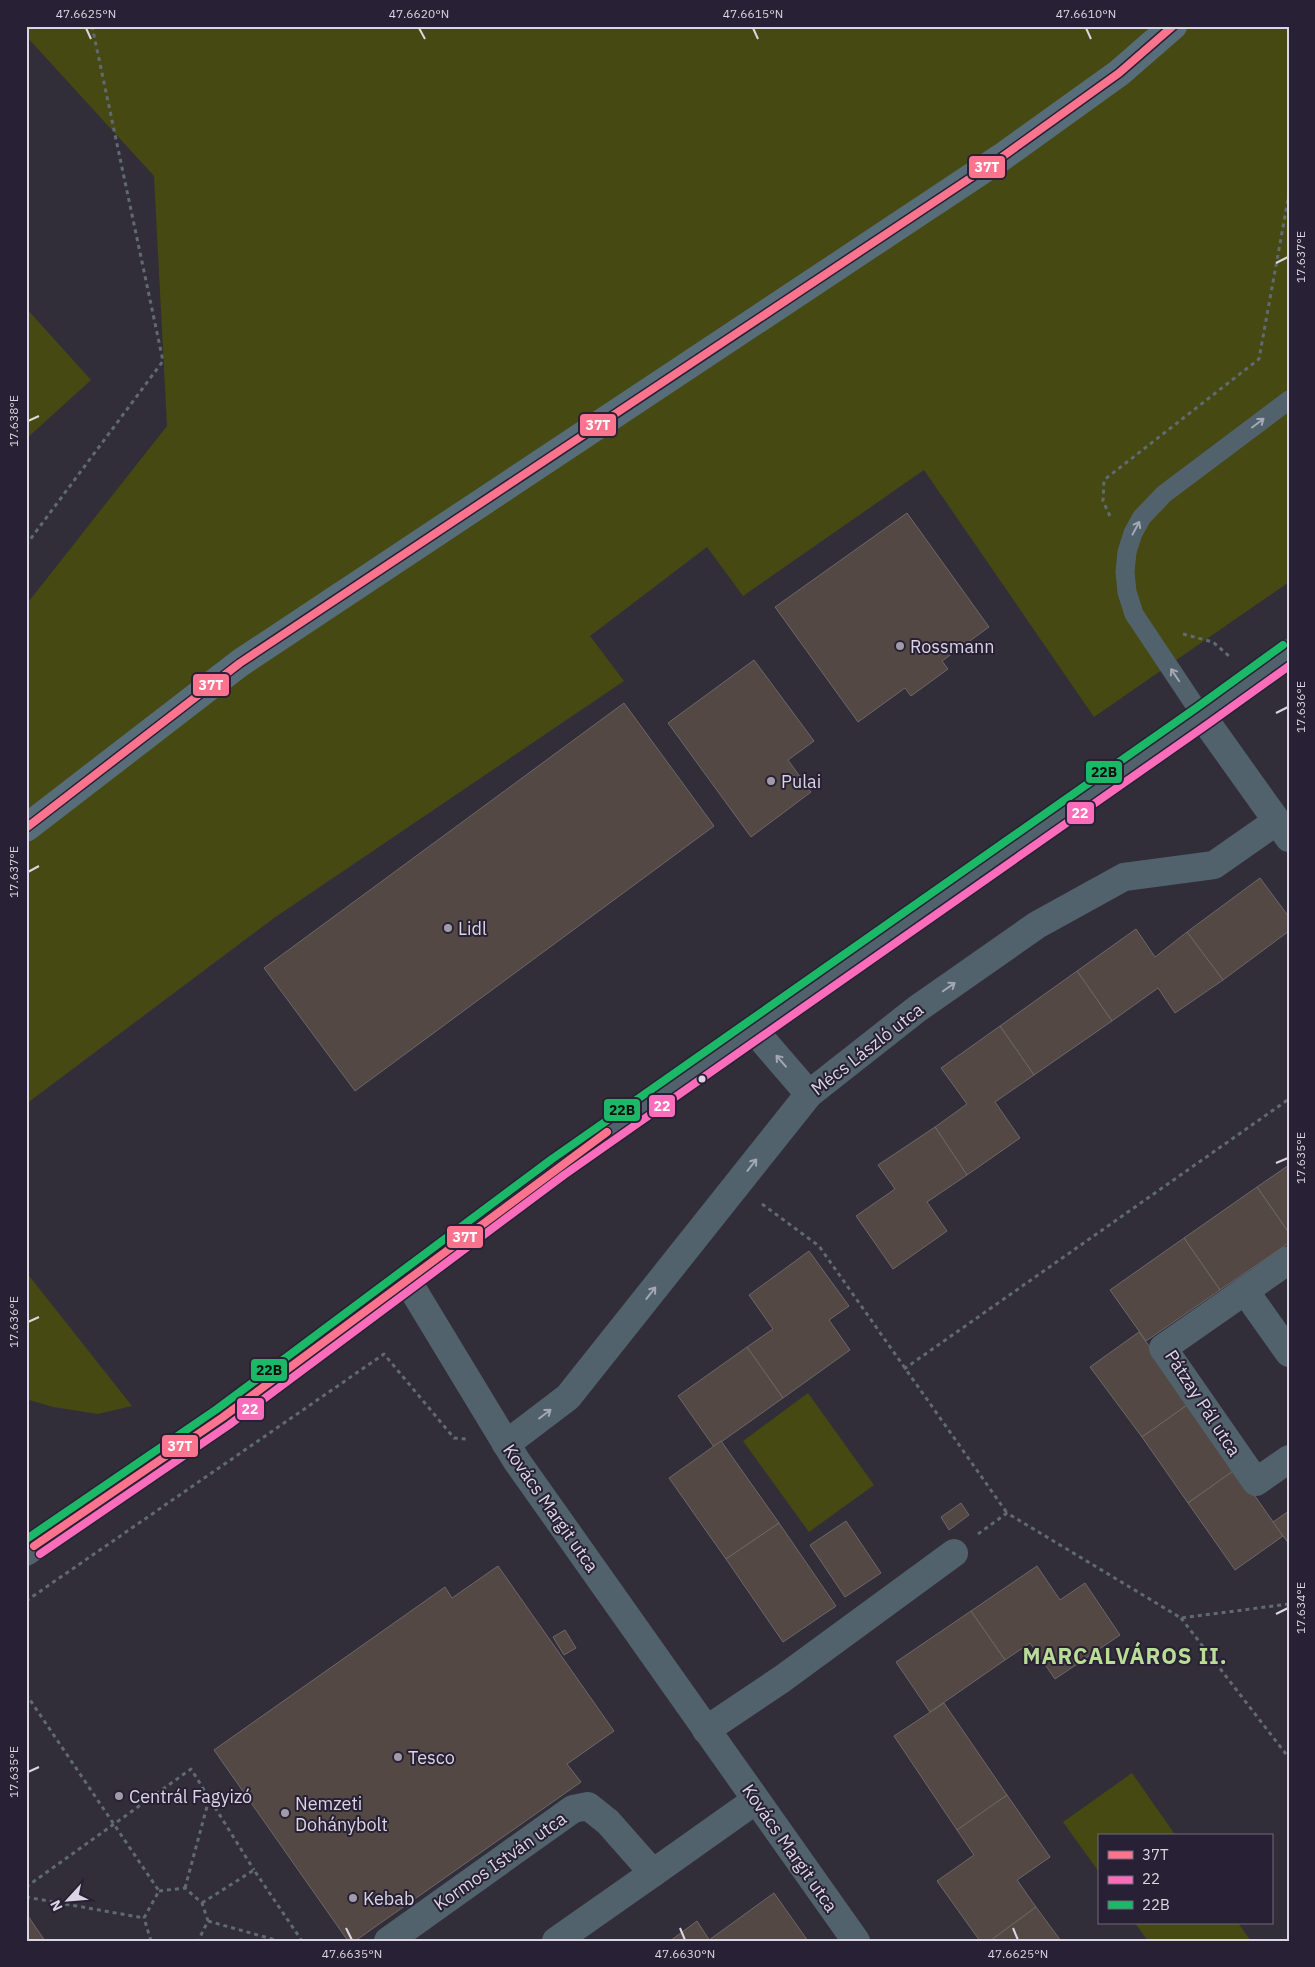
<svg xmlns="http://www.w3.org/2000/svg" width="1315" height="1967" font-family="'IBM Plex Sans',sans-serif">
	<rect width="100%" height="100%" fill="#322e39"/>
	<!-- green -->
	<g fill="#464912">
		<polygon points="26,26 1289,26 1289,582 1094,717 924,470 743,596 707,547 590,636 624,681 274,918 26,1104 26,605 167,426 154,176 26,36"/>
		<polygon points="26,308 91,380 26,439"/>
		<polygon points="26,1272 132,1406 98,1414 53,1407 26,1399"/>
		<polygon points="808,1393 874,1485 809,1532 743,1441"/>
		<polygon points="1132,1773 1176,1836 1099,1836 1099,1872 1063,1822"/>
		<polygon points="1135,1923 1238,1923 1251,1941 1148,1941"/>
	</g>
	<!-- building -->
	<g fill="#534844" stroke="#6d6768">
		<polygon points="907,513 989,627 942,661 948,669 911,696 905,688 858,722 775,607"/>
		<polygon points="754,660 814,741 788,760 811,792 751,837 668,723"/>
		<polygon points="624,703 714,826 355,1091 264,968"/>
		<polygon points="1260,878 1289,917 1289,931 1223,980 1187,932"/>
		<polygon points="1136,929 1155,957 1187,932 1223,980 1175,1013 1158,988 1112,1021 1077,971"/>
		<polygon points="1077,971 1112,1021 1034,1075 1000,1026"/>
		<polygon points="1000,1026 1034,1075 995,1102 1020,1138 967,1175 935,1127 967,1104 941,1068"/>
		<polygon points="935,1127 967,1175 927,1202 947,1231 893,1269 856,1216 895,1189 878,1165"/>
		<polygon points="1289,1165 1289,1233 1257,1187"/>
		<polygon points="1257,1187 1289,1233 1289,1243 1220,1290 1184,1238"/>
		<polygon points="1184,1238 1220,1290 1146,1341 1110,1290"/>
		<polygon points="809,1251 849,1306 829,1320 850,1350 783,1398 747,1347 773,1329 749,1295"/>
		<polygon points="1139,1332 1190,1403 1142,1437 1090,1367"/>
		<polygon points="747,1347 783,1398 714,1447 678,1396"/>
		<polygon points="1190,1403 1236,1469 1188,1503 1142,1437"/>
		<polygon points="721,1441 779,1523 726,1559 669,1478"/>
		<polygon points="1236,1469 1283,1536 1235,1570 1188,1503"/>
		<polygon points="961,1503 969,1515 949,1530 941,1517"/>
		<polygon points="1289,1511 1289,1544 1273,1522"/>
		<polygon points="846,1521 881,1573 845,1597 810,1545"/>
		<polygon points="779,1523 836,1606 783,1642 726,1559"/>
		<polygon points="498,1566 614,1731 567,1764 581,1782 355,1941 348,1941 214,1750 445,1587 452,1598"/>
		<polygon points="1037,1566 1060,1600 1085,1583 1120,1635 1055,1679 1030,1643 1005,1660 971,1611"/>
		<polygon points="971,1611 1005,1660 930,1712 896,1662"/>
		<polygon points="565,1630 576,1648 564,1655 553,1637"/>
		<polygon points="944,1703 1007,1795 957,1830 894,1736"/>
		<polygon points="1007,1795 1050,1857 1017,1880 1036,1907 990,1941 980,1941 937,1881 974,1855 957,1830"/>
		<polygon points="774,1893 808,1941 710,1941 709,1940"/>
		<polygon points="1036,1907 1061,1941 990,1941"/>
		<polygon points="26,1913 45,1941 26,1941"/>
		<polygon points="697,1921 710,1941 670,1941"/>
	</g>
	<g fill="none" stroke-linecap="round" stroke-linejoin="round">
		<!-- path -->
		<g stroke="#606a73" stroke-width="3" stroke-dasharray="4 4" stroke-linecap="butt">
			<polyline points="1110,516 1103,501 1104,480 1259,359 1289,194"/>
			<polyline points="26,545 163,361 92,26"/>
			<polyline points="1183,634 1213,642 1230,657"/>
			<polyline points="762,1204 819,1246 1007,1513"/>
			<polyline points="904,1369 1289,1099"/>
			<polyline points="978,1534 1007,1513 1181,1618 1289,1604"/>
			<polyline points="26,1601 384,1354 454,1438 466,1439"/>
			<polyline points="1181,1618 1289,1758"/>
			<polyline points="26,1694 159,1891"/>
			<polyline points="26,1887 191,1769 254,1870"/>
			<polyline points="185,1888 209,1799"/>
			<polyline points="159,1891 185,1888 202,1903 208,1921 198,1941"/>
			<polyline points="26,1897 144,1918"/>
			<polyline points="202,1903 254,1870 302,1941"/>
			<polyline points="208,1921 279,1941"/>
			<polyline points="151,1941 144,1918 159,1891"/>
		</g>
		<!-- service -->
		<polyline stroke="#51626d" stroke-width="19" points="1202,716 1134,614 1127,592 1125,572 1127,552 1133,533 1142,517 1164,494 1289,400"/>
		<!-- minor -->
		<g stroke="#51626d" stroke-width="28">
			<polyline points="1202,716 1289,838"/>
			<polyline points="753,1029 809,1094"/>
			<polyline points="1289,1260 1163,1348 1256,1482 1289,1459"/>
			<polyline points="407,1280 516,1460 856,1941"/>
			<polyline points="1245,1291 1289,1353"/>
			<polyline points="506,1444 568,1397 809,1094 917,1009 1037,925 1124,877 1214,865 1277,821"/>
			<polyline points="26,1552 223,1417 558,1167 1202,716 1289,653"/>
			<polyline points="706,1730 782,1679 954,1553"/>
			<polyline points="388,1941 573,1809 588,1806 608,1822 653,1873 756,1800"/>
			<polyline points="556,1941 653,1873"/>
		</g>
		<!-- primary -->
		<polyline stroke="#576e7a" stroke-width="28" points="26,828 240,663 1002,157 1119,73 1173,26"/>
		<defs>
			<g id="bus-1">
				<polyline points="26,828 240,663 1002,157 1119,73 1173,26"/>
				<polyline points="34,1546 223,1417 607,1132"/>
			</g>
			<polyline id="bus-2" points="40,1554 229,1425 564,1175 1208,724 1289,666"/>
			<polyline id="bus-3" points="28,1538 217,1409 552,1159 1196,708 1283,645"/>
		</defs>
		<!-- bus-1 casing -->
		<use href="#bus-1" stroke="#282034" stroke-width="11"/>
		<!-- bus-2 casing -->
		<use href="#bus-2" stroke="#282034" stroke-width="11"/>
		<!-- bus-3 casing -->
		<use href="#bus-3" stroke="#282034" stroke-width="11"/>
		<!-- bus-1 -->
		<use href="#bus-1" stroke="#fc738d" stroke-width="8"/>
		<!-- bus-2 -->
		<use href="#bus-2" stroke="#fb6dba" stroke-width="8"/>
		<!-- bus-3 -->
		<use href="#bus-3" stroke="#1ab867" stroke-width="8"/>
	</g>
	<!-- one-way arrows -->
	<defs><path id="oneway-shaft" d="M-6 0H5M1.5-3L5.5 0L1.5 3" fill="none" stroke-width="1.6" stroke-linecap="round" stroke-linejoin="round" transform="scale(1.25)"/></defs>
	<g stroke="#a4a8b4">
		<use href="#oneway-shaft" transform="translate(1258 423) rotate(-37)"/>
		<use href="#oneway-shaft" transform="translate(1136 528) rotate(-62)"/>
		<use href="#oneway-shaft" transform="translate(1175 675) rotate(-124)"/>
		<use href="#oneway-shaft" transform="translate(949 987) rotate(-35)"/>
		<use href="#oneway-shaft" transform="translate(781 1061) rotate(-131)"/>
		<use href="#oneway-shaft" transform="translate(752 1165) rotate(-52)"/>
		<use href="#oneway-shaft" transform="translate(651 1293) rotate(-52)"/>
		<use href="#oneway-shaft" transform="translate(545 1414) rotate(-37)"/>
	</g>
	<!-- ticks -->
	<path fill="none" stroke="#dbd6e4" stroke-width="2" d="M86 28 91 39M419 28 425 39M753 28 758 39M1086 28 1091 39M1276 263 1288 257M28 421 39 416M1276 713 1288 707M28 872 39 866M1276 1163 1288 1158M28 1322 39 1317M1276 1614 1288 1608M28 1772 39 1767M346 1928 352 1940M680 1928 685 1940M1013 1928 1018 1940"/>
	<!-- markers -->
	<g fill="#a09ba8" stroke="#282034" stroke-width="2">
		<circle cx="900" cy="646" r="5"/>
		<circle cx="771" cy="781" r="5"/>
		<circle cx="448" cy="928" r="5"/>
		<circle cx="398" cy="1757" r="5"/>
		<circle cx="119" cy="1796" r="5"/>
		<circle cx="285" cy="1813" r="5"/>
		<circle cx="353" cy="1898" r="5"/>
	</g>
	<circle fill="#dbd6e4" stroke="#282034" stroke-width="2" cx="702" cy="1079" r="4.5"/>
	<g text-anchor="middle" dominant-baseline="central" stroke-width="4" stroke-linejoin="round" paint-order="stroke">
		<!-- poi labels -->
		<g font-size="18" fill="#dbd6e4" stroke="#282034" text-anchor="start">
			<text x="910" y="646">Rossmann</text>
			<text x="781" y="781">Pulai</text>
			<text x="458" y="928">Lidl</text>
			<text x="408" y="1757">Tesco</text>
			<text x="129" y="1796">Centrál Fagyizó</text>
			<text x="295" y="1803">Nemzeti<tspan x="295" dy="21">Dohánybolt</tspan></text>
			<text x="363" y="1898">Kebab</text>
		</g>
		<!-- street labels -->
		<g font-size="18" fill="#dbd6e4" stroke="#282034">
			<text transform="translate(867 1049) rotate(-38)">Mécs László utca</text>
			<text transform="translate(1203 1403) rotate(57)">Pátzay Pál utca</text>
			<text transform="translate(551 1508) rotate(55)">Kovács Margit utca</text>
			<text transform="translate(790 1848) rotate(55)">Kovács Margit utca</text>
			<text transform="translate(500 1861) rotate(-35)">Kormos István utca</text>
		</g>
		<!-- district labels -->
		<g font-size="22" font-weight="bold" letter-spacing="1" fill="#b9dc96" stroke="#282034">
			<text x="1125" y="1655">MARCALVÁROS II.</text>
		</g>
	</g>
	<g stroke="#282034" stroke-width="2">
		<rect x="968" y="155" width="38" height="24" rx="5" fill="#fc738d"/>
		<rect x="579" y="413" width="38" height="24" rx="5" fill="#fc738d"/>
		<rect x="192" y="673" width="38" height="24" rx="5" fill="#fc738d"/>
		<rect x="1085" y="760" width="38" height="24" rx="5" fill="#1ab867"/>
		<rect x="1066" y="801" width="29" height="24" rx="5" fill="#fb6dba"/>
		<rect x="648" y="1094" width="28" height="24" rx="5" fill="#fb6dba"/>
		<rect x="603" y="1098" width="38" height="24" rx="5" fill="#1ab867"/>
		<rect x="446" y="1225" width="38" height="24" rx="5" fill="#fc738d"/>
		<rect x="250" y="1358" width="38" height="24" rx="5" fill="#1ab867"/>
		<rect x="236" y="1397" width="29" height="24" rx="5" fill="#fb6dba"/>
		<rect x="161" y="1434" width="38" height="24" rx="5" fill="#fc738d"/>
	</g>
	<g font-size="14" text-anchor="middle" font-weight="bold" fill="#fff">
		<text x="987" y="172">37T</text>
		<text x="598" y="430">37T</text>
		<text x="211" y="690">37T</text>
		<text x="1080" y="818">22</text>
		<text x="662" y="1111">22</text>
		<text x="465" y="1242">37T</text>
		<text x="250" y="1414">22</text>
		<text x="180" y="1451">37T</text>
	</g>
	<g font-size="14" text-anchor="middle" font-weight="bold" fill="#111">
		<text x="1104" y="777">22B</text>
		<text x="622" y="1115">22B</text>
		<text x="269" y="1375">22B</text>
	</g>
	<!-- border -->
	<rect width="1315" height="1967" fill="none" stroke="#282034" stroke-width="55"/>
	<!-- legend -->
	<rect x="1098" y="1834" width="175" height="90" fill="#282034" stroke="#70697a"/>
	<rect x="1108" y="1851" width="25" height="8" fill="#fc738d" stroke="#70697a"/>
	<text x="1142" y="1860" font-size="15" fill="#dbd6e4">37T</text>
	<rect x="1108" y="1876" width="25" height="8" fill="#fb6dba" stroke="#70697a"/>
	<text x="1142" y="1884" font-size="15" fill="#dbd6e4">22</text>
	<rect x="1108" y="1901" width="25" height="8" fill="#1ab867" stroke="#70697a"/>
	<text x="1142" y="1910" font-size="15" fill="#dbd6e4">22B</text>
	<!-- north arrow -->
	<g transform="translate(68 1900) rotate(244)" stroke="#282034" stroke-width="4" paint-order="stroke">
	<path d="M0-4L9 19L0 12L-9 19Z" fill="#dbd6e4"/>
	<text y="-8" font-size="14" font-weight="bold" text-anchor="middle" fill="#dbd6e4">N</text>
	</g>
	<rect x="28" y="28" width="1260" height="1912" fill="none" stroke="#dbd6e4" stroke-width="2"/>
	<g font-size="12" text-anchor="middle" fill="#dbd6e4">
		<text x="86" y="18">47.6625°N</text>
		<text x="419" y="18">47.6620°N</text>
		<text x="753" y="18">47.6615°N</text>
		<text x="1086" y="18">47.6610°N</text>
		<text transform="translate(1301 257) rotate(-90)" y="4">17.637°E</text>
		<text transform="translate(14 421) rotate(-90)" y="4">17.638°E</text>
		<text transform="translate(1301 707) rotate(-90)" y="4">17.636°E</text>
		<text transform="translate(14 872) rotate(-90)" y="4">17.637°E</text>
		<text transform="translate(1301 1158) rotate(-90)" y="4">17.635°E</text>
		<text transform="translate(14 1322) rotate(-90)" y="4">17.636°E</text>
		<text transform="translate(1301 1608) rotate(-90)" y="4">17.634°E</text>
		<text transform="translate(14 1772) rotate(-90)" y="4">17.635°E</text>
		<text x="352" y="1958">47.6635°N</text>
		<text x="685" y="1958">47.6630°N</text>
		<text x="1018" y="1958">47.6625°N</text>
	</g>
</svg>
